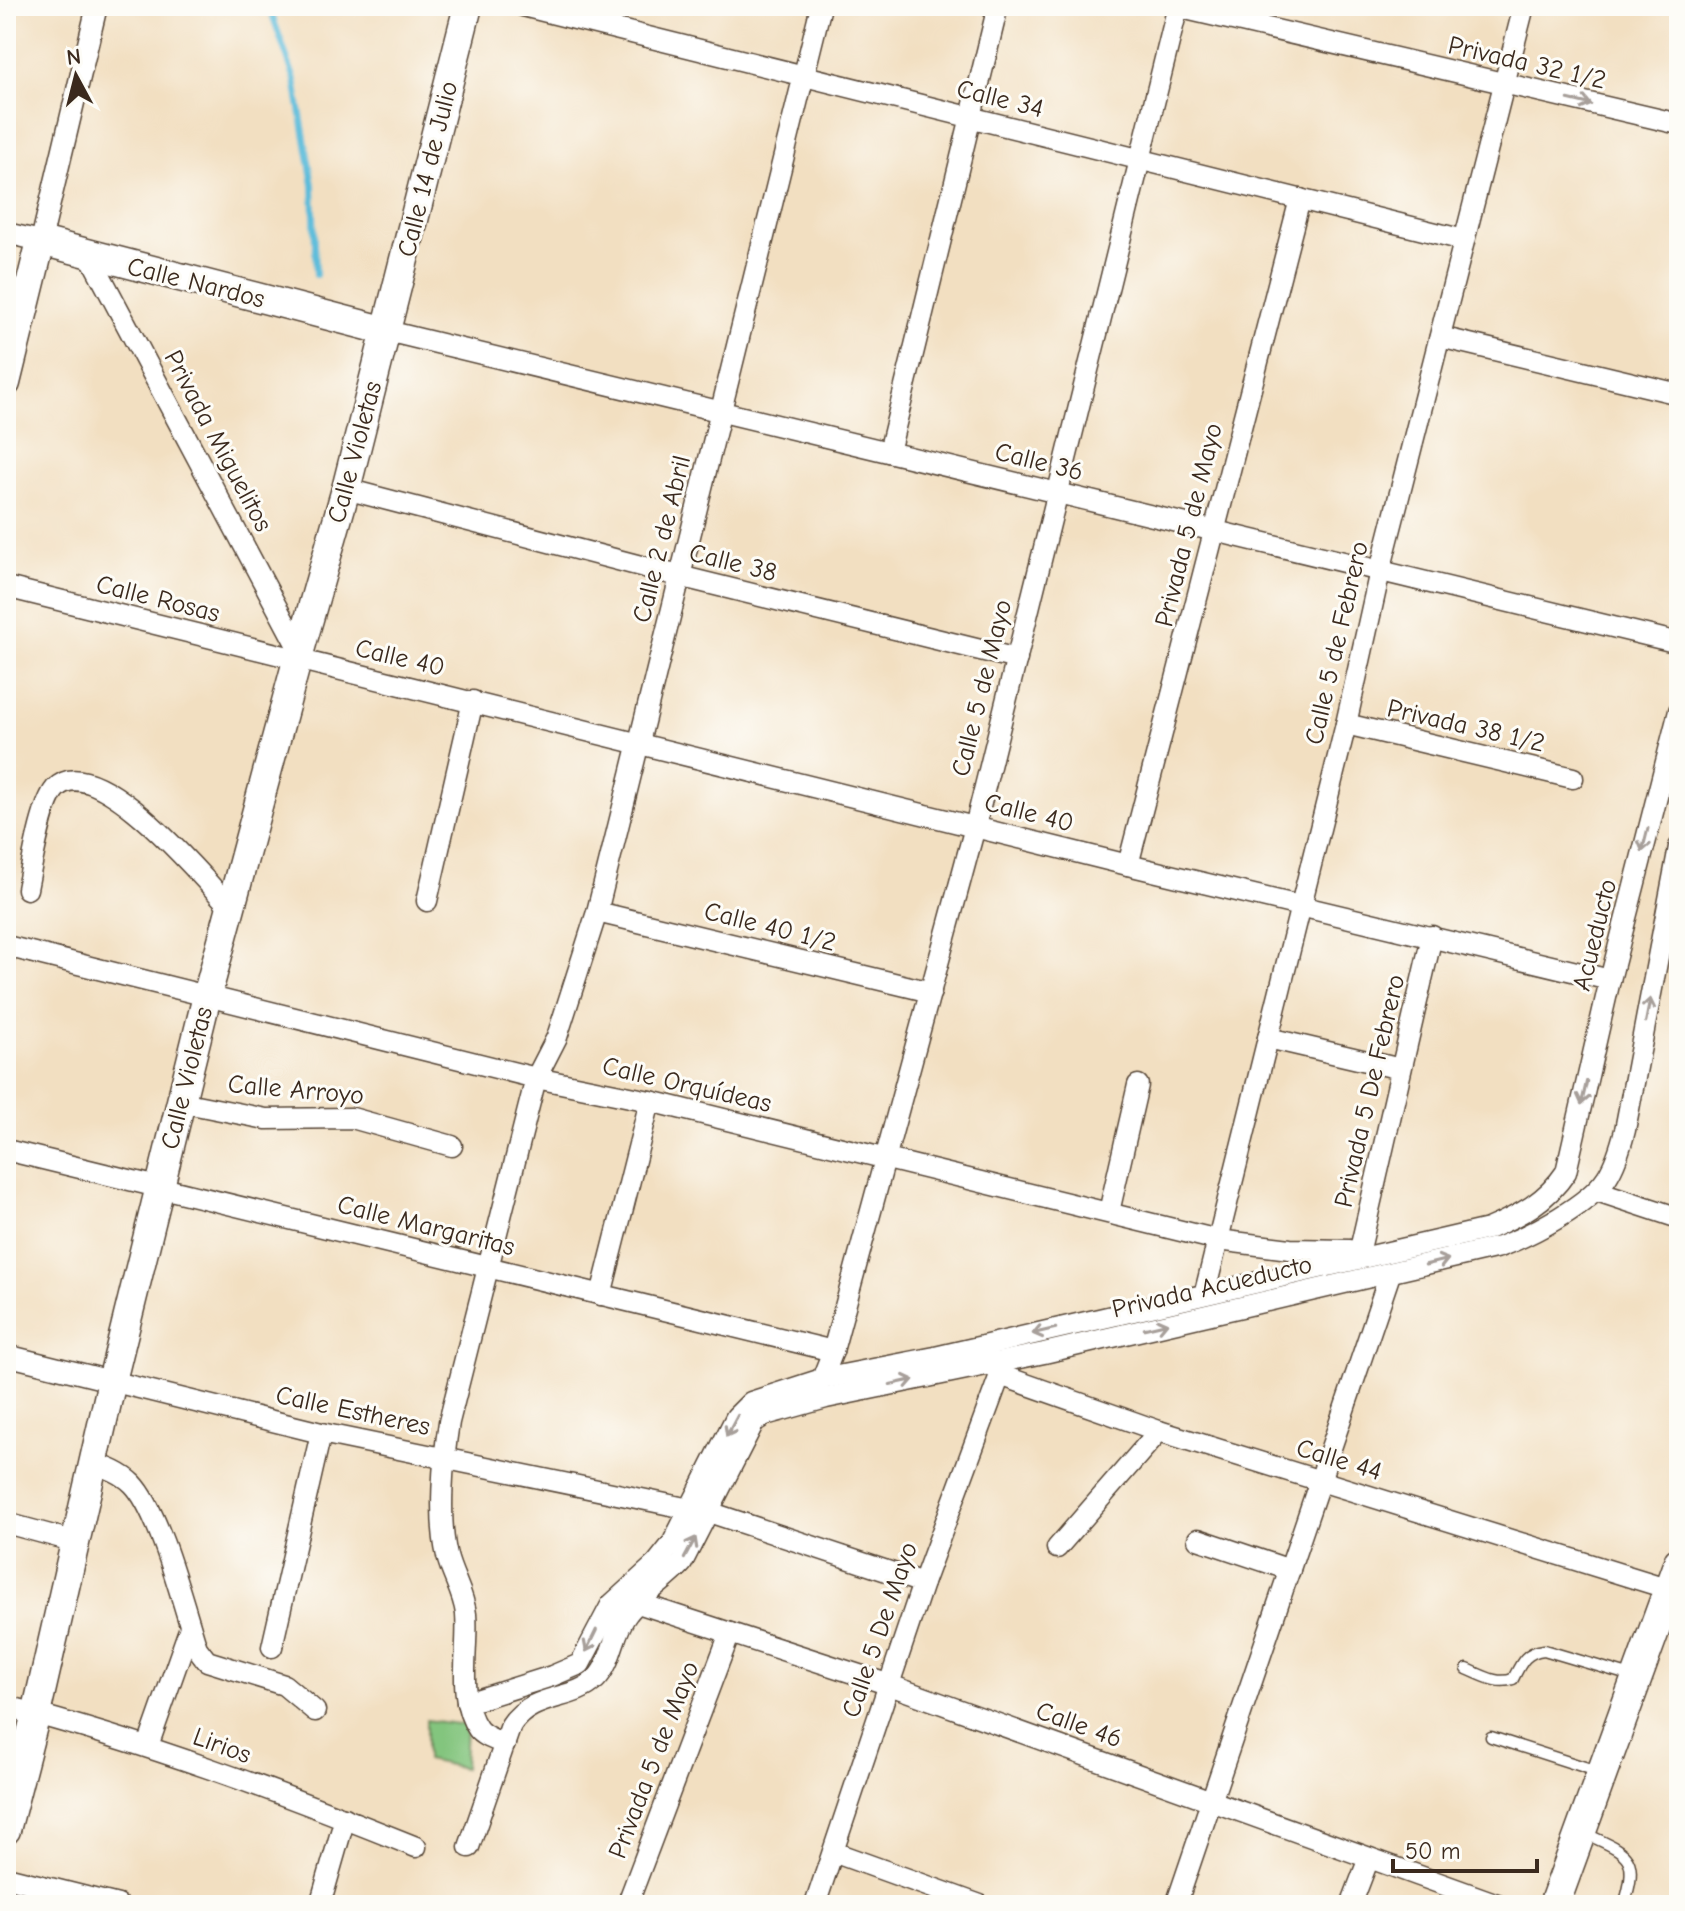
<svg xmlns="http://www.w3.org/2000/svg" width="1685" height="1911" font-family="'Comic Neue',sans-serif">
	<rect width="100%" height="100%" fill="#fdfcf7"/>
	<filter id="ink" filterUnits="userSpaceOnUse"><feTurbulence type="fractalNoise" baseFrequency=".0125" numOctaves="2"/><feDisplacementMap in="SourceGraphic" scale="16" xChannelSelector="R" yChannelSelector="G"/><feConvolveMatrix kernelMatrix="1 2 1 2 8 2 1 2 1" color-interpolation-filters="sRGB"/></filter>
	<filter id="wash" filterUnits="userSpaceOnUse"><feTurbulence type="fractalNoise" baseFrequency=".006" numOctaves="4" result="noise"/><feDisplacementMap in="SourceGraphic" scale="32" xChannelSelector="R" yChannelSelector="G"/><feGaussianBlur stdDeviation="1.8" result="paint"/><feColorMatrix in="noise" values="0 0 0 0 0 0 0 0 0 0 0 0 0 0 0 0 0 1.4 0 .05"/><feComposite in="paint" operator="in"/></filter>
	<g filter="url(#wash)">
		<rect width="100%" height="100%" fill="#f2dfc1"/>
		<!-- green -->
		<polygon fill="#83c57e" stroke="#5f784e" stroke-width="2" points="426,1720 466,1725 464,1768 426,1760"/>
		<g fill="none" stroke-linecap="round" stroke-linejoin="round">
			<!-- stream -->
			<polyline stroke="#5cbcda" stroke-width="6" points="269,6 295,80 313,185 316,275"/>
		</g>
	</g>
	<g filter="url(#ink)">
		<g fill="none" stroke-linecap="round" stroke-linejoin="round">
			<defs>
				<g id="lane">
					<path d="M1467 1669C1482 1675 1497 1685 1513 1679 1521 1663 1525 1652 1544 1650L1635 1677"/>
					<polyline points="1491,1737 1600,1772"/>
					<path d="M1582 1832C1626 1853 1641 1853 1624 1905"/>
				</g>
				<g id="street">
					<polyline points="523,6 1464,240"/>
					<polyline points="1177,7 1679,124"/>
					<polyline points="6,233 41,241 97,6"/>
					<polyline points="90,256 300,651"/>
					<polyline points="387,331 1679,643"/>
					<polyline points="1440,337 1679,394"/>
					<polyline points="889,452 998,6"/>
					<polyline points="346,489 679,576 1017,659"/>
					<polyline points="6,587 1128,865 1610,980"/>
					<polyline points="1346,724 1573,778"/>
					<polyline points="1128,865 1300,199"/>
					<path d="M27 889C32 865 41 806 55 789 94 745 205 881 230 907"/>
					<polyline points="427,901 473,701"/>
					<polyline points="597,912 931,992"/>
					<polyline points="6,946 536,1078 650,1101 1218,1240 1290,1249 1350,1250"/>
					<polyline points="1268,1038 1401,1069"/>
					<polyline points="181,1102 266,1119 352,1118 452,1146"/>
					<polyline points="6,1150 833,1351"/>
					<polyline points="1597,1191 1679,1218"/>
					<polyline points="1109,1212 1138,1085"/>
					<polyline points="1358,1258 1432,936"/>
					<polyline points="1205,1292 1346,724 1380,571 1524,6"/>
					<polyline points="601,1295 650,1101"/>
					<polyline points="6,1355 321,1433 690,1509"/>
					<polyline points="992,1363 1000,1375 1159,1431 1679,1592"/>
					<polyline points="822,1379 833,1351 975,827 1178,6"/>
					<path d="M94 1463C108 1468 122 1473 133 1484 160 1512 184 1608 197 1648L207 1661 284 1685 315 1711"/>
					<polyline points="709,1512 923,1583"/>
					<polyline points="6,1523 76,1542"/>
					<polyline points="1198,1539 1290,1570"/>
					<polyline points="1057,1548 1159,1431"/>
					<polyline points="638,1603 887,1684 1500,1905"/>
					<polyline points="272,1647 321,1433"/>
					<path d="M467 1703 552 1676 580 1664 611 1605 656 1564 672 1544 736 1417 751 1402 822 1379 935 1357 1488 1229C1520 1215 1546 1202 1566 1172L1610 980 1679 711"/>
					<path d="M6 1706C146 1742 282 1793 416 1847"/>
					<path d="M505 1744C496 1740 484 1737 478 1729 456 1698 469 1650 466 1614 464 1594 452 1576 447 1556 438 1519 443 1460 449 1422L536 1078 557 1037 597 912 821 6"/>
					<polyline points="148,1746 190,1627"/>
					<path d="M469 1847 511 1725C533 1692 572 1702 596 1679 613 1662 613 1631 628 1613 643 1594 666 1581 682 1563L754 1422 765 1415 826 1398 1044 1353 1499 1247C1531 1235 1589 1205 1607 1177 1616 1163 1621 1146 1625 1130L1679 847"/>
					<polyline points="833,1852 980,1905"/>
					<polyline points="6,1877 118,1905"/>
					<polyline points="320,1905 345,1818"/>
					<polyline points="627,1905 730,1633"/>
					<polyline points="815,1905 923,1583 1000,1375"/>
					<polyline points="1176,1905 1390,1274"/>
					<polyline points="1351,1905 1369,1858"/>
				</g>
				<g id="secondary">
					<polyline points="6,383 41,241 387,331"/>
					<polyline points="6,1830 36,1714 112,1381 207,996 297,661 346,489 468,6"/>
				</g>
				<polyline id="primary" points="1554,1905 1679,1562"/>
			</defs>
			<!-- lane casing -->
			<use href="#lane" stroke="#564536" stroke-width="13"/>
			<!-- street casing -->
			<use href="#street" stroke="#564536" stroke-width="23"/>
			<!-- secondary casing -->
			<use href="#secondary" stroke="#564536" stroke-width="31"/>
			<!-- primary casing -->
			<use href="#primary" stroke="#564536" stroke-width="33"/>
			<!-- lane -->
			<use href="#lane" stroke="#fff" stroke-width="10"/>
			<!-- street -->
			<use href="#street" stroke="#fff" stroke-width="20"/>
			<!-- secondary -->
			<use href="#secondary" stroke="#fff" stroke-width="28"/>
			<!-- primary -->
			<use href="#primary" stroke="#fff" stroke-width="30"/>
		</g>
		<!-- one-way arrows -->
		<defs><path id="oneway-shaft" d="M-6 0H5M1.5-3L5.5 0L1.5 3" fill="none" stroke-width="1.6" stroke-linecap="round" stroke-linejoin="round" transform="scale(2)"/></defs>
		<g stroke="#a79f9a">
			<use href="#oneway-shaft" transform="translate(1580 102) rotate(13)"/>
			<use href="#oneway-shaft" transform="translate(1645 840) rotate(104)"/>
			<use href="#oneway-shaft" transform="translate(1648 1010) rotate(-79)"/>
			<use href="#oneway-shaft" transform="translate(1584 1093) rotate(103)"/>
			<use href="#oneway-shaft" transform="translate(1437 1262) rotate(-14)"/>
			<use href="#oneway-shaft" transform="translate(1156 1326) rotate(-13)"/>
			<use href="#oneway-shaft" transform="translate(1044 1331) rotate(167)"/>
			<use href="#oneway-shaft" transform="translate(902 1382) rotate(-12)"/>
			<use href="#oneway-shaft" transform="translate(732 1426) rotate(118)"/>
			<use href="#oneway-shaft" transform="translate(690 1548) rotate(-62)"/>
			<use href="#oneway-shaft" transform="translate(591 1641) rotate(116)"/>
		</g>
	</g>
	<g text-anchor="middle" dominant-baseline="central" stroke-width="6" stroke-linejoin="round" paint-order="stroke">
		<!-- street labels -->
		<g font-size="26" fill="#3b2a1e" stroke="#fdfcf7">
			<text transform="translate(1527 63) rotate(13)">Privada 32 1/2</text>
			<text transform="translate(1000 99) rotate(14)">Calle 34</text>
			<text transform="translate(428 169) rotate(-76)">Calle 14 de Julio</text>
			<text transform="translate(196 283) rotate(14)">Calle Nardos</text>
			<text transform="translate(218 441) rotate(62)">Privada Miguelitos</text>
			<text transform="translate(355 452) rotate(-75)">Calle Violetas</text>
			<text transform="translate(1039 462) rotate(14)">Calle 36</text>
			<text transform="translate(1189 525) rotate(-76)">Privada 5 de Mayo</text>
			<text transform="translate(662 539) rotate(-76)">Calle 2 de Abril</text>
			<text transform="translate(733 563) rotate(14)">Calle 38</text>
			<text transform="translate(158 599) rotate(14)">Calle Rosas</text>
			<text transform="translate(1337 643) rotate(-77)">Calle 5 de Febrero</text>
			<text transform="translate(400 658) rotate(13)">Calle 40</text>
			<text transform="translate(982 688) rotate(-76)">Calle 5 de Mayo</text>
			<text transform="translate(1466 726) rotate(13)">Privada 38 1/2</text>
			<text transform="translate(1029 813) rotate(14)">Calle 40</text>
			<text transform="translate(770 927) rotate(14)">Calle 40 1/2</text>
			<text transform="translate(1595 935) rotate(-76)">Acueducto</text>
			<text transform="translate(187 1078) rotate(-76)">Calle Violetas</text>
			<text transform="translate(687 1085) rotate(13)">Calle Orquídeas</text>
			<text transform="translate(296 1090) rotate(5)">Calle Arroyo</text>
			<text transform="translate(1370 1091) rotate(-77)">Privada 5 De Febrero</text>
			<text transform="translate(426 1226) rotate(14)">Calle Margaritas</text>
			<text transform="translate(1212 1287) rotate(-13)">Privada Acueducto</text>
			<text transform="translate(353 1411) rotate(12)">Calle Estheres</text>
			<text transform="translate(1339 1460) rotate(17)">Calle 44</text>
			<text transform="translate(880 1630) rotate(-71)">Calle 5 De Mayo</text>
			<text transform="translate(1079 1725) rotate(20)">Calle 46</text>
			<text transform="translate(222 1746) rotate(20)">Lirios</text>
			<text transform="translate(654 1760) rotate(-69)">Privada 5 de Mayo</text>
		</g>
	</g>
	<!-- margin -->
	<rect width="1685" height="1911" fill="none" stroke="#fdfcf7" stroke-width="32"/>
	<!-- north arrow -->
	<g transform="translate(76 76) rotate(353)" stroke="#fdfcf7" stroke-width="6" paint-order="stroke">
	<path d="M0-6L14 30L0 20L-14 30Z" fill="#3b2a1e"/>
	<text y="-12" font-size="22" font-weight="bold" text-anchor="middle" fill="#3b2a1e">N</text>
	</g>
	<!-- scale -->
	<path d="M1393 1859v12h144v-12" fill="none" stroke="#3b2a1e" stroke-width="4"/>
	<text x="1405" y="1859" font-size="24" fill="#3b2a1e" stroke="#fdfcf7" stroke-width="6" paint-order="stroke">50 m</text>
</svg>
